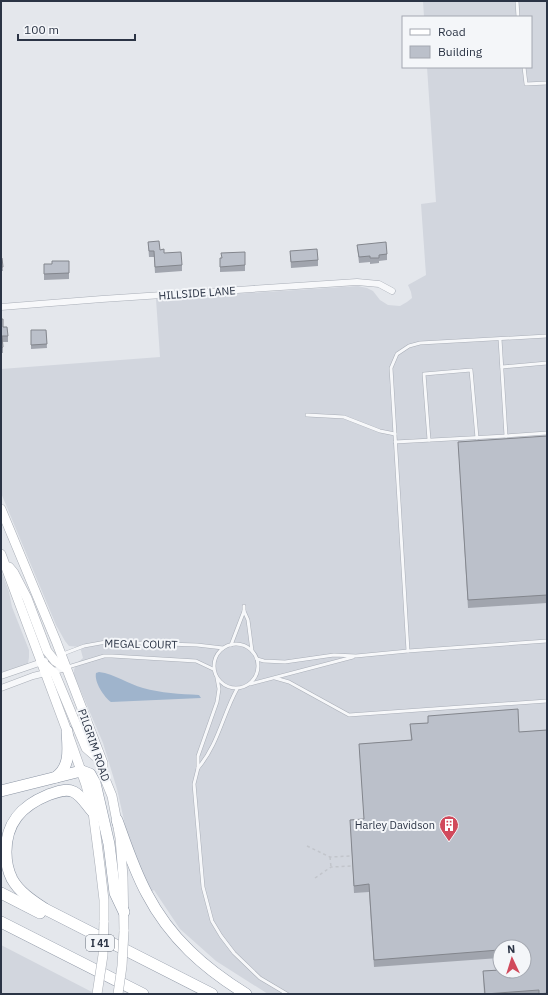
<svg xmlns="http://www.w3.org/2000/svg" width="548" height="995" font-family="'IBM Plex Sans',sans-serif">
	<rect width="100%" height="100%" fill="#e4e7ec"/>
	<!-- built -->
	<g fill="#d2d6de" fill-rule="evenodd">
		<path d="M423 1H547V994H268L216 961 180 929 154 890 149 893 128 838 117 789 103 743 74 675V670L76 664 83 658 80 647 69 646 65 641 56 625 1 493V369L160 357 156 299 358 286 367 288 373 291 380 300 388 305 400 306 407 302 412 298 411 292 408 285 426 275 421 204 436 202 427 67H531V17H424ZM500 947H524V971H500Z"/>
		<polygon points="1,570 9,592 12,607 29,650 29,657 28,664 1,677"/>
		<polygon points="1,945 92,992 91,994 1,994"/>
	</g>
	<!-- water -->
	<path fill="#9fb4cc" d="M99 672C115 674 128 684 143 688 161 693 180 694 199 695L201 698 111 702C104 697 94 682 96 673Z"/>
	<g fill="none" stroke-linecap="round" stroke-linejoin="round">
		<defs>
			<g id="lane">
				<polyline points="517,1 518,17"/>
				<polyline points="524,67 526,84 547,83"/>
				<polyline points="500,339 506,436 547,433"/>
				<polyline points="502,367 547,363"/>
				<polyline points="307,415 344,417 380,431 395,434"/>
				<polyline points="429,440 424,374 471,370 477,438"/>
				<polyline points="395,442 506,436"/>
				<polyline points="244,606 244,611 248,620 252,651"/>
				<circle cx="236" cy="666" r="22"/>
				<polyline points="231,645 244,611"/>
				<polyline points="408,651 391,368 397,354 409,346 420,343 547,336"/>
				<polyline points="63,654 84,646 106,642 197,645 223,648"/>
				<polyline points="257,659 264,661 285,662 334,655 356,656 408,651 547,641"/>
				<polyline points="68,667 104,656 112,656 196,661 213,669"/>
				<polyline points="217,678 219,689 217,702 198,756 198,768 194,784 203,887 212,921 221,936 234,953 260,978 287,994"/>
				<polyline points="275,678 289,682 349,715 547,701"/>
				<polyline points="250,684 353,657"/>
				<path d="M198 768C218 745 223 714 237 689"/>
			</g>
			<g id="street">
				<polyline points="1,307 102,299 357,282 379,284 392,291"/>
				<polyline points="1,676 45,661"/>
				<polyline points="1,688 33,676 66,668"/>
			</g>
			<g id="secondary">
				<polyline points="1,509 56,641 103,763 103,774 112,796 120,838 123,877 124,931"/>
				<polyline points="1,554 67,731 86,785 93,812 100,866 104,900 104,922"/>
				<polyline points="9,567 14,573 27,598 47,651 55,661 66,668"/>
				<polyline points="42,662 55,674 86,748 102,762"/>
			</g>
			<g id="highway">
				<path d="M56 777C71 766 68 748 67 731"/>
				<polyline points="1,791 77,772 82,771 90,774 95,783 109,844 115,893 124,912"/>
				<path d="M93 812C87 806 82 796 74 792 66 788 56 792 48 795 21 806 6 823 6 852 6 861 8 871 12 879 19 892 33 901 45 909L212 994"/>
				<path d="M117 820C126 845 134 870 147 894 170 938 204 968 246 994"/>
				<polyline points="1,893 40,913"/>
				<polyline points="1,922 143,994"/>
			</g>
		</defs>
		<!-- lane casing -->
		<use href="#lane" stroke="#a9aeb7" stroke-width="4"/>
		<!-- street casing -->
		<use href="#street" stroke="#a9aeb7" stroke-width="7"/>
		<!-- secondary casing -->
		<use href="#secondary" stroke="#a9aeb7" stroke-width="10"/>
		<!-- highway casing -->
		<use href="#highway" stroke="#8b94a3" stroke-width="12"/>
		<!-- path -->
		<g stroke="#c2c5cb" stroke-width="1.5" stroke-dasharray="3 3" stroke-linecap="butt">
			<polyline points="307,846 330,857 351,856"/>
			<polyline points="330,857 331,867"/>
			<polyline points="315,878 331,867 352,866"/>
		</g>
		<!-- lane -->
		<use href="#lane" stroke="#f7f8fa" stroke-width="3"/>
		<!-- street -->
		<use href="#street" stroke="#f7f8fa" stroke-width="6"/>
		<!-- secondary -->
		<use href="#secondary" stroke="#fff" stroke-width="9"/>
		<!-- highway -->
		<use href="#highway" stroke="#fff" stroke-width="11"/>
		<defs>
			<g id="secondary-bridge">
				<polyline points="97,994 103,955 104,922"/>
				<polyline points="118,994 122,966 124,931"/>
			</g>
		</defs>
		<!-- secondary-bridge casing -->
		<use href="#secondary-bridge" stroke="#a9aeb7" stroke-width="10" stroke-linecap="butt"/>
		<!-- secondary-bridge -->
		<use href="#secondary-bridge" stroke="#fff" stroke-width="9"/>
	</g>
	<!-- wall -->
	<g fill="#a1a5ae" fill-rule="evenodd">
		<polygon points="148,242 182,265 182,271 155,273 154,257 149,257"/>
		<polygon points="357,245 387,254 387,260 379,261 379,263 370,264 370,262 359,263"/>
		<polygon points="290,251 318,260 318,266 291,268"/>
		<polygon points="1,258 2,258 3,271 1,271"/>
		<polygon points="220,258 245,265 245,271 220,272"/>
		<polygon points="69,261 69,279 44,280 44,264 52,264"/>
		<polygon points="1,319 3,327 8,336 8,342 3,342 3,353 1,353"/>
		<polygon points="31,330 46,330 47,348 31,349"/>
		<polygon points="547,436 547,603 468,608 458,442"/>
		<path d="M428 716 519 732 547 730V994H484L483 971 500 970 499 958 374 967 369 892 354 893 350 820 364 819 359 744 411 740 410 724 428 723ZM500 947 524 971H500Z"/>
	</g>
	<!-- building -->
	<g fill="#bbc0ca" stroke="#83868d">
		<polygon points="159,241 160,250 164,249 164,253 181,252 182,265 155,267 154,251 149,251 148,242"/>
		<polygon points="386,242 387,254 379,255 379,258 370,258 370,256 359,257 357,245"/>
		<polygon points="317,249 318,260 291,262 290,251"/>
		<polygon points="245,252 245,265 220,267 220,258 222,258 221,253"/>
		<polygon points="1,258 2,258 3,267 1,267"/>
		<polygon points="52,261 69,261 69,273 44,274 44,264 52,264"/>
		<polygon points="1,319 3,319 3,327 7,327 8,336 2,336 3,347 1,348"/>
		<polygon points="31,330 46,330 47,344 31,345"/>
		<polygon points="547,436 547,595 468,600 458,442"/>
		<polygon points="518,709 519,732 547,730 547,993 539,994 539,990 485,994 483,971 500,970 500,971 524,971 524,947 500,947 500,963 499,950 374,960 369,884 354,886 350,820 364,819 359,744 412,740 410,724 428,723 428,716"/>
	</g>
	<!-- icons -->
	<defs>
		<symbol id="building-pin" viewBox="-11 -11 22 30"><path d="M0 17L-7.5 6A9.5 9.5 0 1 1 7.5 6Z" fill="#d1495b" stroke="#f4f6f9"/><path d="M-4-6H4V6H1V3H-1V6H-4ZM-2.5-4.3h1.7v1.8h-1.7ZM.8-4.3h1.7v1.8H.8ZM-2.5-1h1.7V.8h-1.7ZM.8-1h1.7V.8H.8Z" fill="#fff"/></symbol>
	</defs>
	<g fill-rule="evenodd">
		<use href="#building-pin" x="438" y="814" width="22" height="30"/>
	</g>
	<g text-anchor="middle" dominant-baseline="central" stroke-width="4" stroke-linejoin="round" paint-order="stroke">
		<!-- shield labels -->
		<rect fill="#f4f6f9" stroke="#676e7b" stroke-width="1" x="86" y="935" width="28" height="16" rx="3"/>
		<g font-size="10" font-weight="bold" fill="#2b3445">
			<text x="100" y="943">I 41</text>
		</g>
		<!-- street labels -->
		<g font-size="11" fill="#2b3445" stroke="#f4f6f9">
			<text transform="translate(197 293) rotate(-4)">HILLSIDE LANE</text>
			<text transform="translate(141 644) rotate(1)">MEGAL COURT</text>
			<text transform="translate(94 745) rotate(71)">PILGRIM ROAD</text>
		</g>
		<!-- poi labels -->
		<g font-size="11" fill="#2b3445" stroke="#f4f6f9" text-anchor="end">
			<text x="435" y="825">Harley Davidson</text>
		</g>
	</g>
	<!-- border -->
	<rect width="548" height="995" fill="none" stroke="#2b3445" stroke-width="4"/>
	<!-- legend -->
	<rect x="402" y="16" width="130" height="52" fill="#f4f6f9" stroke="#a4a8b1"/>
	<rect x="410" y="29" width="20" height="6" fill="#ffffff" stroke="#a4a8b1"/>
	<text x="438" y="36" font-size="12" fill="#2b3445">Road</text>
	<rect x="410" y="46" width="20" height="12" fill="#bbc0ca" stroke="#a4a8b1"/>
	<text x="438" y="56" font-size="12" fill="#2b3445">Building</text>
	<!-- north arrow -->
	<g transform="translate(512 959) rotate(356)"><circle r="19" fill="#f4f6f9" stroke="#a4a8b1"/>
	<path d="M0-3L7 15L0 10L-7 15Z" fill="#d1495b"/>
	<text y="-6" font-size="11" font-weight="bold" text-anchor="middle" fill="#2b3445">N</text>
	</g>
	<!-- scale -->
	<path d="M18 34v6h117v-6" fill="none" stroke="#2b3445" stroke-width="2"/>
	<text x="24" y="34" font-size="12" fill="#2b3445" stroke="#f4f6f9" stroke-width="3" paint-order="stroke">100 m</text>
</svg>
